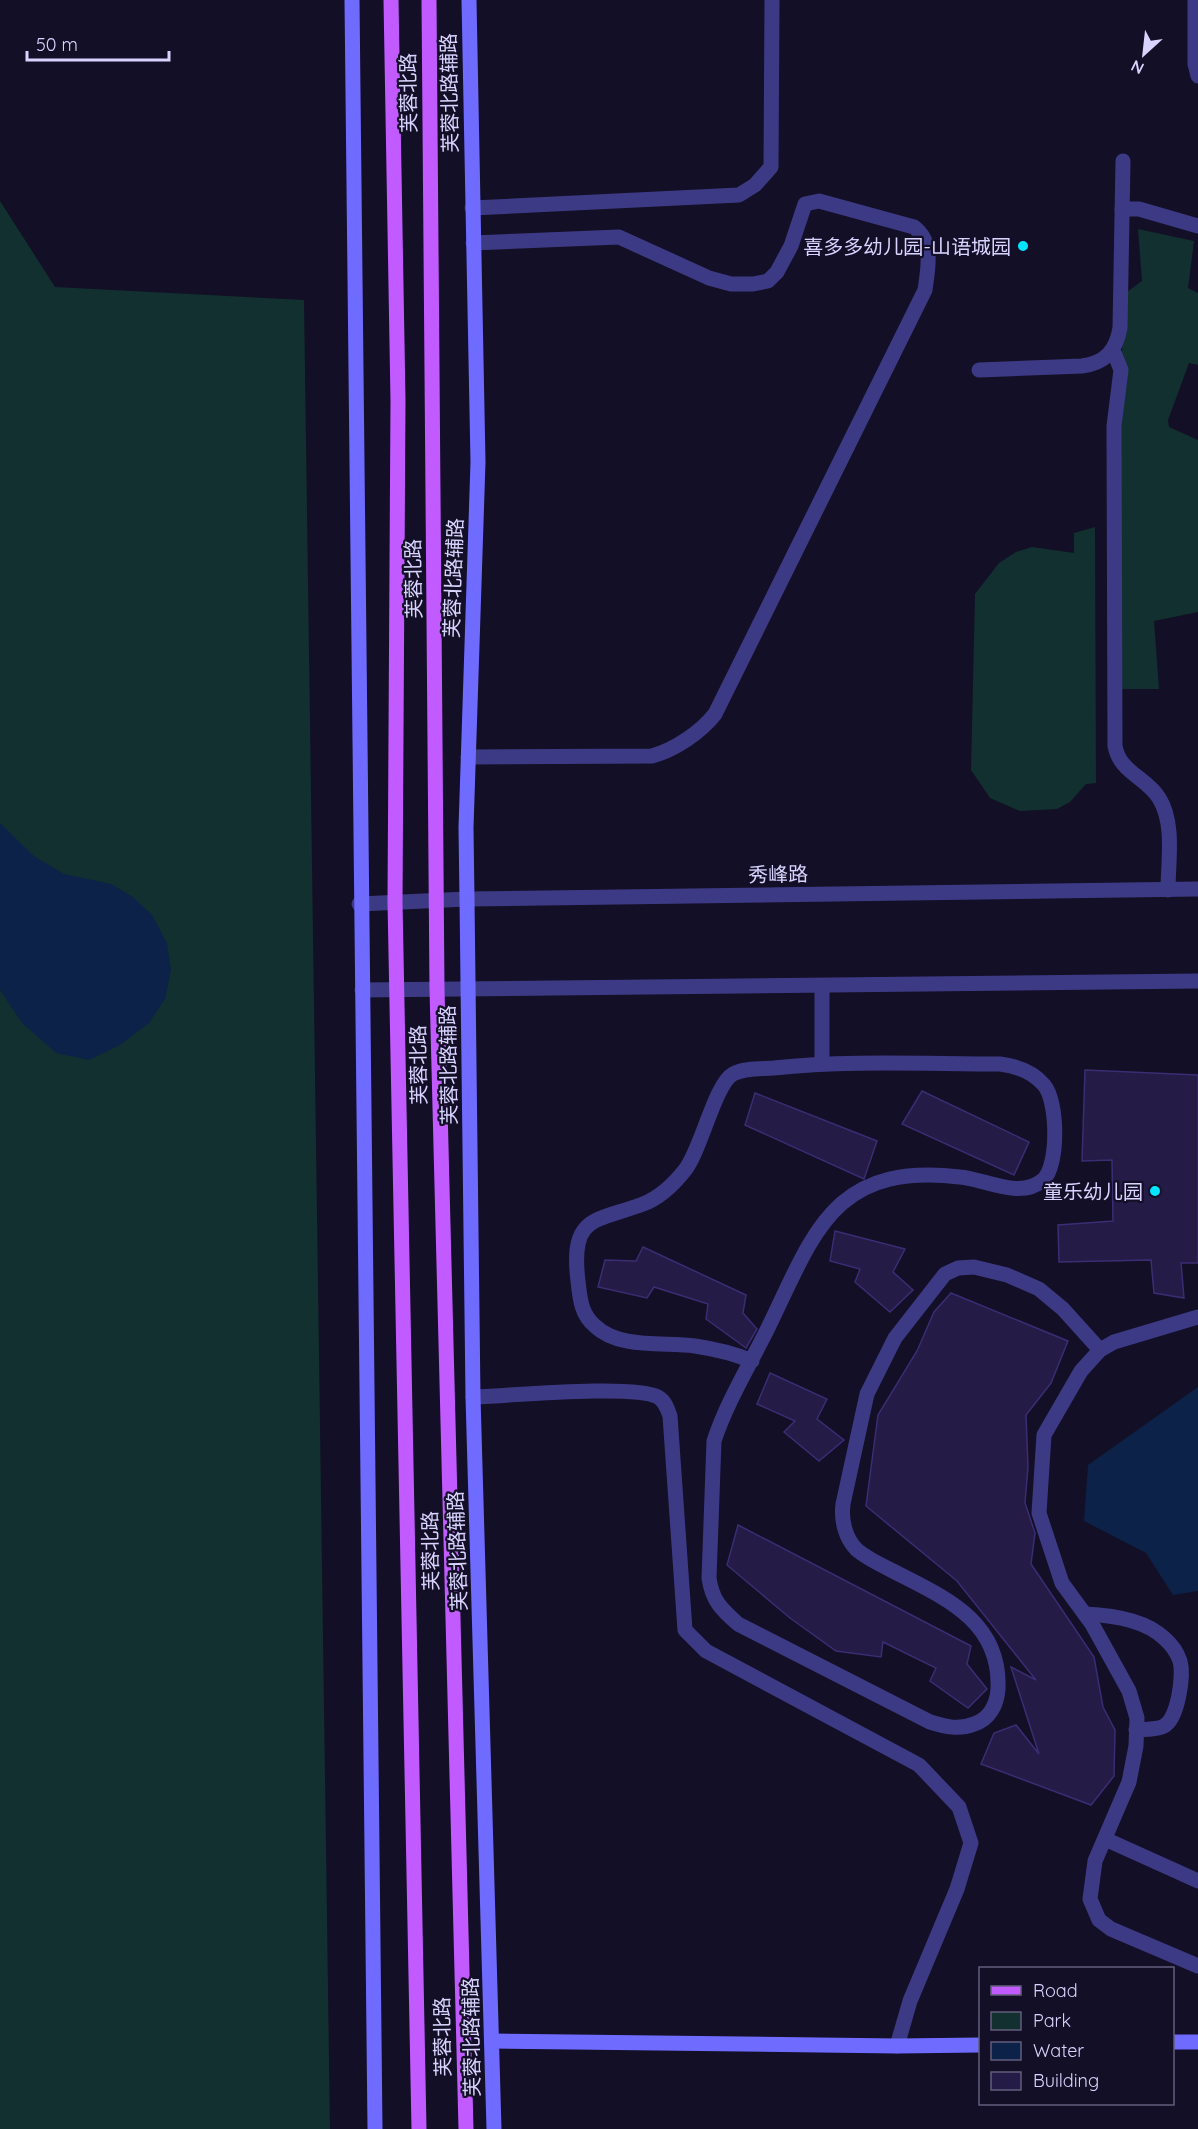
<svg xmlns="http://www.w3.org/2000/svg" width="1198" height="2129" font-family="Quicksand,'Noto Sans SC',sans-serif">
	<rect width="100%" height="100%" fill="#130f26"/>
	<!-- green -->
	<g fill="#12302f">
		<polygon points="0,201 55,287 304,300 330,2129 0,2129"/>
		<path d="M1138 229 1194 241 1188 288 1198 293V365L1189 363 1168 420 1169 427 1198 440V612L1154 621 1159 689H1121C1119 557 1113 424 1127 292L1142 281Z"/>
		<polygon points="1095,527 1096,783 1086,784 1070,802 1057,809 1020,811 990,798 971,770 975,594 999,563 1016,552 1032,547 1074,553 1074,533"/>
	</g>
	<!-- water -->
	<g fill="#0c2248">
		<polygon points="0,823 34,856 64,874 111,884 133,897 152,915 167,943 171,970 165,999 149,1023 120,1045 89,1060 56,1053 22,1023 0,990"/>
		<polygon points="1198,1387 1198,1591 1173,1595 1146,1553 1084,1521 1088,1465"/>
	</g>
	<!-- building -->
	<g fill="#241b47" stroke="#3b2d73" stroke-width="1.5">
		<polygon points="1085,1070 1198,1075 1198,1263 1181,1263 1184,1298 1154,1293 1151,1260 1059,1262 1058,1225 1113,1221 1112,1160 1082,1161"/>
		<polygon points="922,1091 1029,1142 1014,1175 902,1124"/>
		<polygon points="755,1093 877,1141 864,1179 745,1125"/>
		<polygon points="835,1231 905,1249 893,1272 913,1290 890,1312 855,1282 860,1269 830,1261"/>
		<polygon points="643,1247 746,1295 743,1313 757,1329 746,1348 706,1319 708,1304 654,1287 647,1298 598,1287 605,1260 636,1261"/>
		<polygon points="951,1293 1068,1341 1051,1383 1026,1415 1028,1467 1025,1503 1035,1533 1031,1564 1094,1657 1103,1707 1115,1730 1114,1776 1091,1805 981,1764 994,1733 1016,1725 1039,1754 1011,1667 1036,1680 957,1581 866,1506 878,1415 917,1351 934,1312"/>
		<polygon points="770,1373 827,1399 817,1419 844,1440 819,1461 784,1432 795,1421 757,1404"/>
		<polygon points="738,1525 971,1646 967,1664 987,1689 968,1708 930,1681 936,1668 883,1642 881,1657 836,1651 790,1618 727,1565"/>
	</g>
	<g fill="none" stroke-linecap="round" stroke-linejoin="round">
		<!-- minor -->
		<g stroke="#3d3a85" stroke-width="15">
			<polyline points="1195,0 1195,64 1198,76"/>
			<polyline points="472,208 739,195 755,185 771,167 772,0"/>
			<polyline points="1122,209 1139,209 1198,226"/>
			<path d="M1113 350 1121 370 1114 426 1115 746C1120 773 1146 777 1159 798 1175 823 1168 862 1168 890"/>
			<path d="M979 370 1082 366C1105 363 1116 351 1120 328L1123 161"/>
			<path d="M468 757 652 756C674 750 700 733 715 714L925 290C928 268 934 242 914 227L819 201 805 204 791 246 777 272 768 281 753 284H731L709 278 619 237 473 243"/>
			<polyline points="822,1063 822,986"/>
			<polyline points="1198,1317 1114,1342 1100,1350 1081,1371 1044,1435 1039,1513 1062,1583 1092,1624 1129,1691 1137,1718 1136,1746 1129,1782 1095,1861 1090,1899 1099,1920 1111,1929 1198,1966"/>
			<path d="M752 1361C733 1353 715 1349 695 1346 663 1342 619 1349 595 1326 581 1314 580 1299 578 1281 570 1215 595 1222 643 1204 659 1198 674 1184 685 1170 701 1150 715 1084 733 1074 744 1068 761 1069 774 1068 849 1060 925 1064 1000 1064 1016 1066 1033 1072 1044 1085 1058 1101 1059 1166 1043 1180 1020 1200 985 1179 960 1177 832 1162 814 1234 767 1330 749 1366 727 1402 714 1441L709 1578C712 1600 721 1609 738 1624L930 1722C946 1727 959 1730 974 1724 990 1719 997 1704 998 1689 1001 1620 943 1597 893 1571 881 1565 868 1559 857 1550 845 1538 841 1520 843 1504L867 1394 895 1338 945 1274 958 1268 974 1267 1007 1275 1039 1289 1063 1309 1100 1350"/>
			<path d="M473 1397C507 1396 634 1384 658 1397 665 1401 667 1408 670 1416L685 1630 706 1651 919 1765 959 1807 971 1843 957 1889 910 2001 897 2046"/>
			<path d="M1085 1614C1110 1615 1145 1620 1164 1638 1171 1644 1177 1652 1180 1661 1184 1675 1178 1719 1164 1726 1157 1730 1145 1729 1136 1730"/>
			<polyline points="1105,1839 1198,1881"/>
		</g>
		<!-- tertiary -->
		<g stroke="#3d3a85" stroke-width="15">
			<polyline points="359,904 467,899 1198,889"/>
			<polyline points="362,990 1198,981"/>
		</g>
		<!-- secondary -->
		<g stroke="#6f6bff" stroke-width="15">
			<polyline points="352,0 375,2129"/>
			<polyline points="469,0 478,462 466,828 467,899 473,1397 494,2129"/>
			<polyline points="493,2041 897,2046 980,2045"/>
			<polyline points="1172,2042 1198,2042"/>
		</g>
		<!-- primary -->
		<g stroke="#c25bff" stroke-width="15">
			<polyline points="391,0 398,400 395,902 419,2129"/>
			<polyline points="429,0 437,989 466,2129"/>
		</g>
	</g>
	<!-- markers -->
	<g fill="#00e5ff" stroke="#130f26" stroke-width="2">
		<circle cx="1023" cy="246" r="6"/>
		<circle cx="1155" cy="1191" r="6"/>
	</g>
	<g text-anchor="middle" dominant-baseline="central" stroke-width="4.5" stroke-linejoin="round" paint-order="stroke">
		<!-- street labels -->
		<g font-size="20" fill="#d9d4ff" stroke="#130f26">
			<text transform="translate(408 93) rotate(-91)">芙蓉北路</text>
			<text transform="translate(449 93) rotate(-91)">芙蓉北路辅路</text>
			<text transform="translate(453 578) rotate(-88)">芙蓉北路辅路</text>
			<text transform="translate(413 579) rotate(-91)">芙蓉北路</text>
			<text transform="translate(778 874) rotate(-1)">秀峰路</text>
			<text transform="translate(418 1065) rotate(-91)">芙蓉北路</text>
			<text transform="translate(448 1065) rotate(-91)">芙蓉北路辅路</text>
			<text transform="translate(430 1551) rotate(-91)">芙蓉北路</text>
			<text transform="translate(457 1551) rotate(-92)">芙蓉北路辅路</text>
			<text transform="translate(442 2037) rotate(-91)">芙蓉北路</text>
			<text transform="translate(471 2037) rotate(-91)">芙蓉北路辅路</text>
		</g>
		<!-- poi labels -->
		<g font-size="20" fill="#d9d4ff" stroke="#130f26" text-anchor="end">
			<text x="1011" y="246">喜多多幼儿园-山语城园</text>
			<text x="1143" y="1191">童乐幼儿园</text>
		</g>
	</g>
	<!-- legend -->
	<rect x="979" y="1967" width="195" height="138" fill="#130f26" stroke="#625e7d" stroke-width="1.5"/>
	<rect x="991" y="1986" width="30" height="9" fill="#c25bff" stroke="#625e7d" stroke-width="1.5"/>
	<text x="1033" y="1997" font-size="18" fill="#d9d4ff">Road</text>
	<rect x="991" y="2012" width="30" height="18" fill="#12302f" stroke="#625e7d" stroke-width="1.5"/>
	<text x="1033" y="2027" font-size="18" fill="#d9d4ff">Park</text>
	<rect x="991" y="2042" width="30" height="18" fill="#0c2248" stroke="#625e7d" stroke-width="1.5"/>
	<text x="1033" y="2057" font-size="18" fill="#d9d4ff">Water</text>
	<rect x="991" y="2072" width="30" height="18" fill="#241b47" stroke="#625e7d" stroke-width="1.5"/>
	<text x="1033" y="2087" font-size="18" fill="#d9d4ff">Building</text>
	<!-- north arrow -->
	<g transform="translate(1144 54) rotate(207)" stroke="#130f26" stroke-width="4.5" paint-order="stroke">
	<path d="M0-4.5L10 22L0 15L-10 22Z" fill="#d9d4ff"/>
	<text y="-9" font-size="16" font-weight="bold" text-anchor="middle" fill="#d9d4ff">N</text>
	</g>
	<!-- scale -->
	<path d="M27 51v9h142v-9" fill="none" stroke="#d9d4ff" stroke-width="3"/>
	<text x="36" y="51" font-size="18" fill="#d9d4ff" stroke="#130f26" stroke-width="4.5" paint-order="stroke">50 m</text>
</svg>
